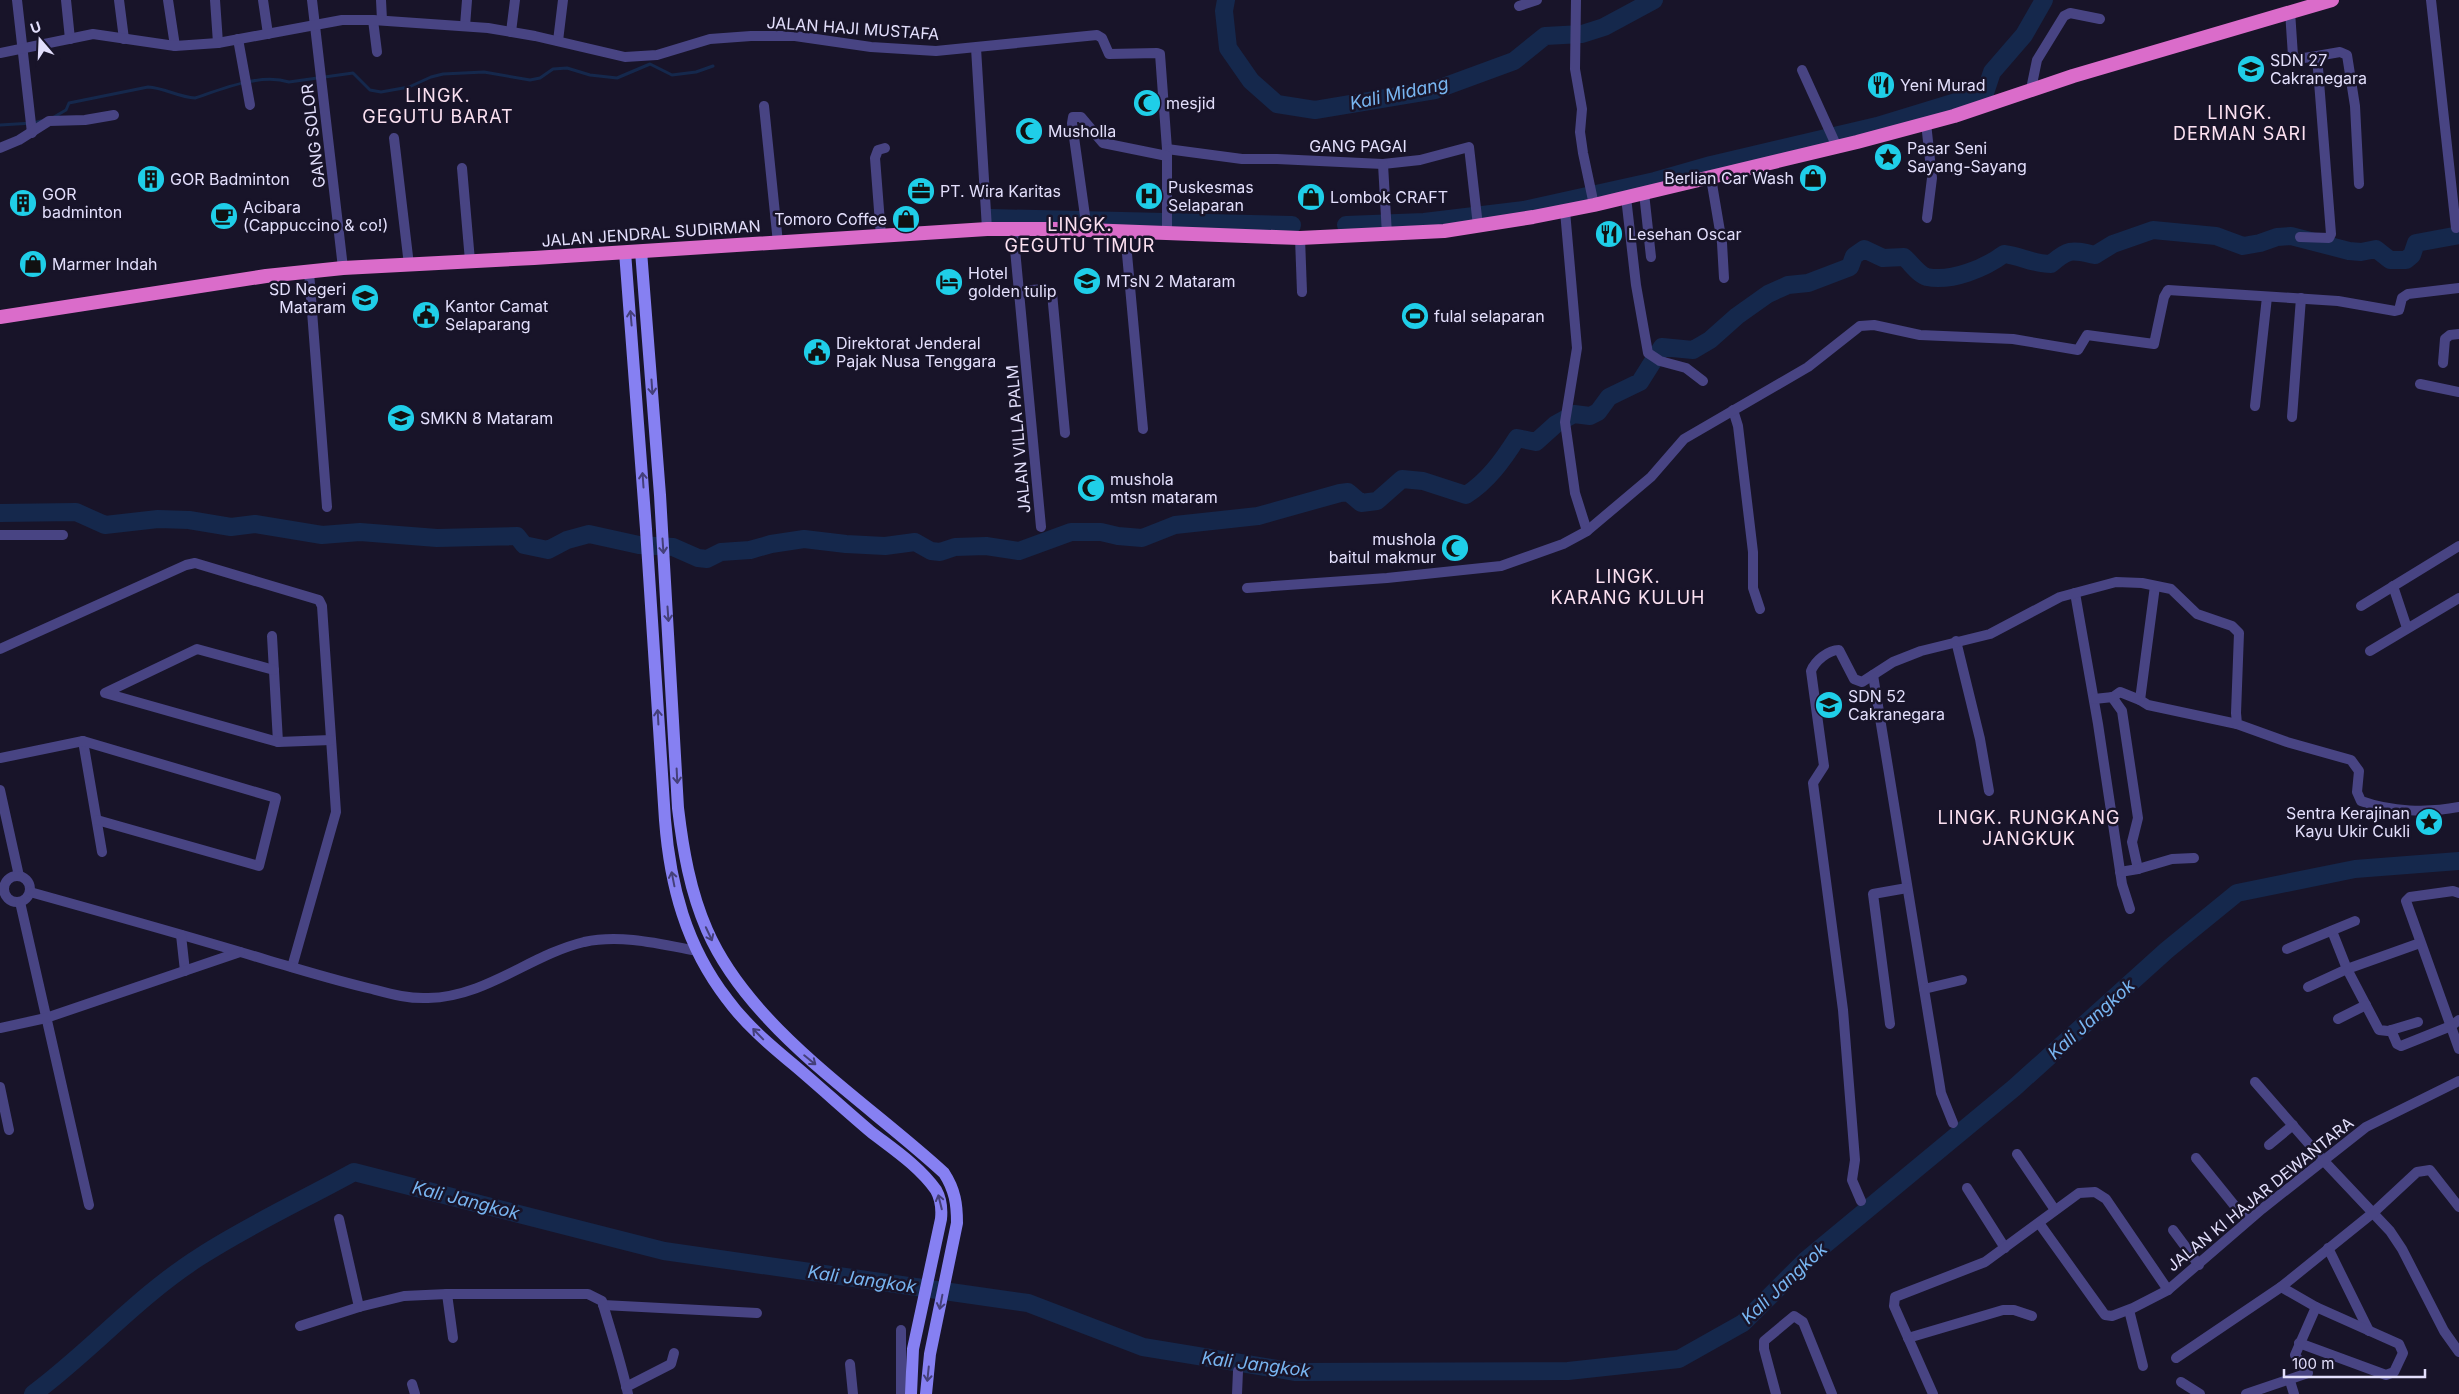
<svg xmlns="http://www.w3.org/2000/svg" width="2459" height="1394" font-family="Inter,sans-serif">
	<rect width="100%" height="100%" fill="#181429"/>
	<g fill="none" stroke-linecap="round" stroke-linejoin="round">
		<!-- stream -->
		<g stroke="#15284c" stroke-width="3">
			<path d="M54 117 66 110 69 103 148 87C165 88 178 97 195 98 222 89 260 73 289 82L353 73 370 90 381 92 409 87 431 77 443 74 484 72 530 80 540 78 553 69 567 68 590 75 617 78 650 64 672 75 696 72 713 66"/>
			<polyline points="0,125 33,123 41,121"/>
		</g>
		<!-- river -->
		<g stroke="#15284c" stroke-width="18">
			<polyline points="1226,0 1224,11 1228,48 1251,81 1277,104 1315,110 1435,90 1514,61 1545,36 1582,34 1604,27 1654,0"/>
			<polyline points="991,218 1292,225"/>
			<polyline points="1346,225 1424,222 1524,210 1655,181 1711,165 1877,126 1985,93 1992,72 2024,35 2044,0"/>
			<path d="M0 513 76 512 105 525 158 519 189 520 231 527 255 524 322 535 360 532 437 538 517 536 524 545 548 550 567 540 589 534 639 545 673 547 698 558 707 559 721 552 750 550 771 544 804 539 846 544 885 546 915 542 931 551 940 552 955 547 986 546 1019 551 1071 532H1101L1118 536 1142 538 1175 525 1258 516 1340 493 1348 492 1361 503 1377 501 1402 479 1423 481 1466 495C1488 481 1503 460 1517 438L1536 442 1556 424 1574 414 1590 416 1598 412 1609 397 1640 382 1662 347 1693 350 1710 340 1737 316 1768 294 1788 285 1808 283 1850 267 1854 256 1864 249 1883 258 1904 257C1911 263 1919 275 1927 277 1952 282 1985 268 2004 254 2021 256 2033 264 2051 264 2069 248 2072 250 2095 255L2113 244 2153 230 2216 236 2243 246 2260 243 2277 237 2291 236 2349 251 2361 252 2376 249 2390 260H2406L2412 255 2416 243 2459 235"/>
			<path d="M33 1394C91 1351 139 1295 201 1256 249 1225 303 1200 354 1172L664 1251 1028 1303 1143 1347 1296 1372 1568 1371 1679 1359 1743 1323 1805 1261 2014 1088 2167 950 2237 893 2355 869 2459 861"/>
		</g>
		<!-- minor -->
		<g stroke="#484483" stroke-width="10">
			<polyline points="17,0 32,133"/>
			<polyline points="66,0 70,39"/>
			<polyline points="119,0 124,39"/>
			<polyline points="168,0 175,46"/>
			<polyline points="215,0 218,43"/>
			<polyline points="263,0 268,34"/>
			<polyline points="312,0 343,268"/>
			<polyline points="381,0 382,20"/>
			<polyline points="1576,0 1575,69 1582,109 1580,132 1583,153 1594,205"/>
			<polyline points="2431,0 2456,228"/>
			<polyline points="1519,6 1537,0"/>
			<polyline points="2290,11 2293,56 2297,59 2317,56 2331,234 2329,238 2300,237"/>
			<polyline points="373,20 377,52"/>
			<polyline points="465,26 467,0"/>
			<polyline points="511,32 515,0"/>
			<polyline points="238,39 250,105"/>
			<polyline points="558,41 563,0"/>
			<polyline points="976,48 987,229"/>
			<polyline points="0,53 93,34 175,46 218,43 342,20 373,20 488,28 535,36 625,57 657,55 710,39 751,36 795,36 871,47 936,51 1097,35 1102,38 1109,54 1157,53 1160,54 1167,149 1167,234"/>
			<polyline points="2317,56 2340,52 2347,55 2355,106 2359,184"/>
			<polyline points="1802,70 1837,147"/>
			<polyline points="2031,89 2037,60 2064,16 2070,13 2100,19"/>
			<polyline points="764,106 778,243"/>
			<polyline points="1926,123 1932,178 1927,218"/>
			<polyline points="394,138 409,265"/>
			<polyline points="0,148 19,140 49,121 85,120 114,115"/>
			<polyline points="1167,149 1242,159 1277,159 1383,164 1420,160 1469,147 1478,226"/>
			<polyline points="1383,164 1387,235"/>
			<polyline points="462,168 470,261"/>
			<polyline points="1711,178 1722,243 1724,278"/>
			<polyline points="1644,193 1651,257"/>
			<polyline points="1626,197 1636,285 1648,353 1660,361 1686,368 1703,381"/>
			<polyline points="1565,211 1577,348 1565,422 1575,493 1587,531"/>
			<polyline points="1013,228 1041,527"/>
			<polyline points="1087,230 1072,123 1073,117 1081,117 1103,143 1167,156"/>
			<polyline points="1125,232 1143,429"/>
			<polyline points="881,236 875,158 878,150 885,148"/>
			<polyline points="1300,238 1302,292"/>
			<polyline points="309,272 327,507"/>
			<polyline points="1019,291 1044,289 1052,293 1065,433"/>
			<polyline points="2443,363 2445,339 2450,335 2459,334"/>
			<polyline points="2420,384 2459,392"/>
			<polyline points="2255,406 2267,297"/>
			<polyline points="1733,410 1738,426 1753,552 1753,588 1760,609"/>
			<polyline points="2292,417 2301,298"/>
			<polyline points="0,535 63,535"/>
			<polyline points="2155,586 2140,700 2148,705 2237,724"/>
			<polyline points="2393,586 2407,628"/>
			<polyline points="1247,588 1387,578 1501,566 1563,544 1587,531 1651,477 1684,439 1808,367 1860,326 1874,325 1920,335 2013,339 2078,350 2087,335 2154,344 2164,297 2168,290 2338,301 2395,311 2399,310 2402,298 2408,294 2459,288"/>
			<polyline points="2075,593 2098,724 2122,884 2130,909"/>
			<polyline points="2361,606 2459,546"/>
			<polyline points="272,636 278,742"/>
			<polyline points="1956,641 1980,739 1989,791"/>
			<polyline points="0,649 186,565 195,563 319,600 322,606 336,812 292,967"/>
			<polyline points="2370,651 2459,598"/>
			<polyline points="274,670 197,649 105,693 278,742 331,740"/>
			<polyline points="1873,675 1924,989 1962,980"/>
			<polyline points="2112,697 2122,711 2138,818 2132,842 2138,869 2120,872"/>
			<polyline points="2094,699 2113,697 2120,692 2140,700"/>
			<polyline points="83,741 102,852"/>
			<polyline points="0,758 83,741 276,798 259,866 97,820"/>
			<polyline points="0,790 19,876"/>
			<polyline points="2138,869 2172,859 2194,858"/>
			<circle cx="17" cy="889" r="13"/>
			<path d="M30 892C109 914 188 936 267 960 302 970 337 981 372 989 391 994 409 999 428 998 486 997 530 955 584 942 621 934 660 944 697 951"/>
			<polyline points="2459,893 2453,891 2410,897 2406,901 2459,1049"/>
			<polyline points="20,902 89,1205"/>
			<polyline points="2332,931 2347,969 2379,1030 2388,1031 2418,1022"/>
			<polyline points="181,935 185,971"/>
			<polyline points="2287,949 2355,921"/>
			<polyline points="2308,987 2347,969 2420,943"/>
			<polyline points="1924,989 1941,1093 1953,1123"/>
			<polyline points="2338,1019 2366,1005"/>
			<polyline points="1890,1024 1873,894 1907,888"/>
			<polyline points="0,1028 46,1018 240,952"/>
			<polyline points="2391,1030 2397,1044 2401,1046 2451,1026 2459,1020"/>
			<polyline points="2255,1082 2323,1160 2390,1231 2402,1249 2444,1331 2459,1352"/>
			<polyline points="0,1087 9,1130"/>
			<polyline points="2269,1145 2293,1125"/>
			<polyline points="2017,1154 2055,1210"/>
			<polyline points="2196,1158 2247,1221"/>
			<polyline points="1967,1188 2005,1248"/>
			<path d="M1861 1201 1852 1180 1855 1160 1843 1010 1813 783 1824 766 1811 671C1815 661 1828 650 1839 650L1854 679 1862 682 1893 662 1921 651 1990 634 2060 597 2116 582 2142 583 2171 589 2197 614 2232 626 2239 633 2236 713 2237 724 2287 742 2351 760 2359 771 2357 792 2361 801C2391 812 2428 813 2459 807"/>
			<polyline points="339,1219 359,1307"/>
			<polyline points="2039,1223 2102,1311 2105,1315 2112,1316 2133,1308 2168,1290 2262,1209 2366,1127 2459,1081"/>
			<polyline points="2173,1230 2199,1265"/>
			<polyline points="2328,1248 2369,1331"/>
			<polyline points="2281,1287 2316,1307 2399,1344 2403,1353 2394,1372 2386,1375 2299,1343"/>
			<polyline points="447,1294 453,1338"/>
			<polyline points="603,1305 757,1313"/>
			<polyline points="2129,1310 2143,1366"/>
			<path d="M300 1326 359 1307 404 1296 447 1294H588L602 1301C611 1332 621 1362 628 1394"/>
			<polyline points="901,1330 901,1394"/>
			<polyline points="1908,1338 2003,1310 2014,1310 2032,1316"/>
			<polyline points="2176,1358 2281,1287 2374,1212 2417,1172 2430,1170 2459,1207"/>
			<polyline points="850,1364 853,1394"/>
			<polyline points="2290,1381 2294,1394"/>
			<polyline points="2181,1382 2200,1394"/>
			<polyline points="412,1384 415,1394"/>
			<polyline points="626,1387 671,1364 674,1353"/>
			<polyline points="1237,1394 1238,1371"/>
			<polyline points="1776,1394 1764,1349 1764,1341 1794,1316 1803,1322 1832,1394"/>
			<polyline points="1933,1394 1894,1306 1895,1297 1985,1262 2079,1193 2095,1192 2106,1199 2168,1290"/>
			<polyline points="2246,1394 2308,1373 2295,1355 2316,1307"/>
		</g>
		<!-- secondary -->
		<g stroke="#8680f2" stroke-width="12">
			<path d="M641 251 660 495 678 808C683 850 690 891 707 930 750 1029 866 1101 944 1173 955 1190 957 1204 957 1223L930 1354 926 1394"/>
			<path d="M625 252 646 529 665 820C670 885 686 946 727 999 746 1025 770 1045 794 1065 820 1087 845 1110 871 1132 893 1149 919 1166 936 1190 941 1199 942 1209 941 1219L913 1349 911 1394"/>
		</g>
		<!-- trunk -->
		<polyline stroke="#da6cca" stroke-width="14" points="0,317 266,276 343,268 534,258 987,229 1060,229 1300,238 1444,231 1533,217 1594,205 1857,142 1954,116 2073,76 2332,0"/>
	</g>
	<!-- one-way arrows -->
	<defs><path id="oneway-shaft" d="M-6 0H5M1.5-3L5.5 0L1.5 3" fill="none" stroke-width="1.6" stroke-linecap="round" stroke-linejoin="round" transform="scale(1.25)"/></defs>
	<g stroke="#443f79">
		<use href="#oneway-shaft" transform="translate(631 318) rotate(-95)"/>
		<use href="#oneway-shaft" transform="translate(652 387) rotate(86)"/>
		<use href="#oneway-shaft" transform="translate(643 480) rotate(-94)"/>
		<use href="#oneway-shaft" transform="translate(663 546) rotate(86)"/>
		<use href="#oneway-shaft" transform="translate(668 614) rotate(86)"/>
		<use href="#oneway-shaft" transform="translate(658 717) rotate(-93)"/>
		<use href="#oneway-shaft" transform="translate(677 776) rotate(87)"/>
		<use href="#oneway-shaft" transform="translate(673 879) rotate(-101)"/>
		<use href="#oneway-shaft" transform="translate(709 934) rotate(65)"/>
		<use href="#oneway-shaft" transform="translate(758 1034) rotate(-134)"/>
		<use href="#oneway-shaft" transform="translate(810 1060) rotate(39)"/>
		<use href="#oneway-shaft" transform="translate(940 1202) rotate(-104)"/>
		<use href="#oneway-shaft" transform="translate(941 1302) rotate(101)"/>
		<use href="#oneway-shaft" transform="translate(928 1374) rotate(96)"/>
	</g>
	<!-- icons -->
	<defs>
		<symbol id="school-disc" viewBox="-11 -11 22 22"><circle r="9.5" fill="#1fcee8" stroke="#181429"/><path d="M0-5L7-2L0 1L-7-2ZM-4 1L0 2.5L4 1V4Q0 6-4 4Z" fill="#111"/></symbol>
		<symbol id="restaurant-disc" viewBox="-11 -11 22 22"><circle r="9.5" fill="#1fcee8" stroke="#181429"/><path d="M-5-6h1v4h1v-4h1v4h1v-4h1v5L-1.5 .5V6h-2V.5L-5-1ZM5-6V6H3V1.5H1.5Q1.5-4 5-6Z" fill="#111"/></symbol>
		<symbol id="mosque-disc" viewBox="-11 -11 22 22"><circle r="9.5" fill="#1fcee8" stroke="#181429"/><path d="M3.5-4.9A6 6 0 1 0 3.5 4.9A5 5 0 1 1 3.5-4.9Z" fill="#111"/></symbol>
		<symbol id="sight-disc" viewBox="-11 -11 22 22"><circle r="9.5" fill="#1fcee8" stroke="#181429"/><path d="M0-6L1.8-2.2L6-1.7L2.9 1.2L3.7 5.4L0 3.3L-3.7 5.4L-2.9 1.2L-6-1.7L-1.8-2.2Z" fill="#111"/></symbol>
		<symbol id="shop-disc" viewBox="-11 -11 22 22"><circle r="9.5" fill="#1fcee8" stroke="#181429"/><path d="M-5-2.5h2.3a2.7 3.5 0 0 1 5.4 0H5L5.5 6h-11ZM-1.5-2.5h3a1.5 2.3 0 0 0-3 0Z" fill="#111"/></symbol>
		<symbol id="building-disc" viewBox="-11 -11 22 22"><circle r="9.5" fill="#1fcee8" stroke="#181429"/><path d="M-4-6H4V6H1V3H-1V6H-4ZM-2.5-4.3h1.7v1.8h-1.7ZM.8-4.3h1.7v1.8H.8ZM-2.5-1h1.7V.8h-1.7ZM.8-1h1.7V.8H.8Z" fill="#111"/></symbol>
		<symbol id="office-disc" viewBox="-11 -11 22 22"><circle r="9.5" fill="#1fcee8" stroke="#181429"/><path d="M-6-3h4V-5.5h4V-3h4V5H-6ZM-1-4.5V-3h2v-1.5ZM-6 0V1H6V0Z" fill="#111"/></symbol>
		<symbol id="hospital-disc" viewBox="-11 -11 22 22"><circle r="9.5" fill="#1fcee8" stroke="#181429"/><path d="M-5-5h3v3.5h4V-5h3V5h-3V1.5h-4V5h-3Z" fill="#111"/></symbol>
		<symbol id="cafe-disc" viewBox="-11 -11 22 22"><circle r="9.5" fill="#1fcee8" stroke="#181429"/><path d="M-5.5-4.5H6V0H3Q3 3.5 0 3.5H-2.5Q-5.5 3.5-5.5 0ZM3-3.2v2h1.7v-2ZM-6 4.5H4V6H-6Z" fill="#111"/></symbol>
		<symbol id="hotel-disc" viewBox="-11 -11 22 22"><circle r="9.5" fill="#1fcee8" stroke="#181429"/><path d="M-6-4.5h1.5V1H6V5H4.5V3h-9V5H-6ZM-4 0a1.8 1.8 0 1 1 3.6 0ZM.5 0V-2.5h3Q6-2.5 6 0Z" fill="#111"/></symbol>
		<symbol id="civic-disc" viewBox="-11 -11 22 22"><circle r="9.5" fill="#1fcee8" stroke="#181429"/><path d="M-.6-6.5H3V-4.5H.6V-3L4-1V1h2V6H-6V1h2V-1L-.6-3ZM-1.2 2.5V6h2.4V2.5Z" fill="#111"/></symbol>
		<symbol id="stadium-disc" viewBox="-11 -11 22 22"><circle r="9.5" fill="#1fcee8" stroke="#181429"/><path d="M0-5a6.5 5 0 1 0 0 10a6.5 5 0 1 0 0-10ZM-3.5-1.8h7v3.6h-7Z" fill="#111"/></symbol>
	</defs>
	<g fill-rule="evenodd">
		<use href="#school-disc" x="2235" y="53" width="32" height="32"/>
		<use href="#restaurant-disc" x="1865" y="69" width="32" height="32"/>
		<use href="#mosque-disc" x="1131" y="87" width="32" height="32"/>
		<use href="#mosque-disc" x="1013" y="115" width="32" height="32"/>
		<use href="#sight-disc" x="1872" y="141" width="32" height="32"/>
		<use href="#shop-disc" x="1797" y="162" width="32" height="32"/>
		<use href="#building-disc" x="135" y="163" width="32" height="32"/>
		<use href="#office-disc" x="905" y="175" width="32" height="32"/>
		<use href="#hospital-disc" x="1133" y="180" width="32" height="32"/>
		<use href="#shop-disc" x="1295" y="181" width="32" height="32"/>
		<use href="#building-disc" x="7" y="187" width="32" height="32"/>
		<use href="#cafe-disc" x="208" y="200" width="32" height="32"/>
		<use href="#shop-disc" x="890" y="203" width="32" height="32"/>
		<use href="#restaurant-disc" x="1593" y="218" width="32" height="32"/>
		<use href="#shop-disc" x="17" y="248" width="32" height="32"/>
		<use href="#school-disc" x="1071" y="265" width="32" height="32"/>
		<use href="#hotel-disc" x="933" y="266" width="32" height="32"/>
		<use href="#school-disc" x="349" y="282" width="32" height="32"/>
		<use href="#civic-disc" x="410" y="299" width="32" height="32"/>
		<use href="#stadium-disc" x="1399" y="300" width="32" height="32"/>
		<use href="#civic-disc" x="801" y="336" width="32" height="32"/>
		<use href="#school-disc" x="385" y="402" width="32" height="32"/>
		<use href="#mosque-disc" x="1075" y="472" width="32" height="32"/>
		<use href="#mosque-disc" x="1439" y="532" width="32" height="32"/>
		<use href="#school-disc" x="1813" y="689" width="32" height="32"/>
		<use href="#sight-disc" x="2413" y="806" width="32" height="32"/>
	</g>
	<g text-anchor="middle" dominant-baseline="central" stroke-width="5" stroke-linejoin="round" paint-order="stroke">
		<!-- street labels -->
		<g font-size="16" fill="#e3dffc" stroke="#181429">
			<text transform="translate(853 28) rotate(4)">JALAN HAJI MUSTAFA</text>
			<text transform="translate(313 136) rotate(-97)">GANG SOLOR</text>
			<text x="1358" y="146">GANG PAGAI</text>
			<text transform="translate(651 233) rotate(-4)">JALAN JENDRAL SUDIRMAN</text>
			<text transform="translate(1018 439) rotate(-95)">JALAN VILLA PALM</text>
			<text transform="translate(2260 1194) rotate(-39)">JALAN KI HAJAR DEWANTARA</text>
		</g>
		<!-- poi labels -->
		<g font-size="16" fill="#e3dffc" stroke="#181429" text-anchor="start">
			<text x="2270" y="60">SDN 27<tspan x="2270" dy="18">Cakranegara</tspan></text>
			<text x="1900" y="85">Yeni Murad</text>
			<text x="1166" y="103">mesjid</text>
			<text x="1048" y="131">Musholla</text>
			<text x="1907" y="148">Pasar Seni<tspan x="1907" dy="18">Sayang-Sayang</tspan></text>
			<text x="1794" y="178" text-anchor="end">Berlian Car Wash</text>
			<text x="170" y="179">GOR Badminton</text>
			<text x="1168" y="187">Puskesmas<tspan x="1168" dy="18">Selaparan</tspan></text>
			<text x="940" y="191">PT. Wira Karitas</text>
			<text x="42" y="194">GOR<tspan x="42" dy="18">badminton</tspan></text>
			<text x="1330" y="197">Lombok CRAFT</text>
			<text x="243" y="207">Acibara<tspan x="243" dy="18">(Cappuccino &amp; co!)</tspan></text>
			<text x="887" y="219" text-anchor="end">Tomoro Coffee</text>
			<text x="1628" y="234">Lesehan Oscar</text>
			<text x="52" y="264">Marmer Indah</text>
			<text x="968" y="273">Hotel<tspan x="968" dy="18">golden tulip</tspan></text>
			<text x="1106" y="281">MTsN 2 Mataram</text>
			<text x="346" y="289" text-anchor="end">SD Negeri<tspan x="346" dy="18">Mataram</tspan></text>
			<text x="445" y="306">Kantor Camat<tspan x="445" dy="18">Selaparang</tspan></text>
			<text x="1434" y="316">fulal selaparan</text>
			<text x="836" y="343">Direktorat Jenderal<tspan x="836" dy="18">Pajak Nusa Tenggara</tspan></text>
			<text x="420" y="418">SMKN 8 Mataram</text>
			<text x="1110" y="479">mushola<tspan x="1110" dy="18">mtsn mataram</tspan></text>
			<text x="1436" y="539" text-anchor="end">mushola<tspan x="1436" dy="18">baitul makmur</tspan></text>
			<text x="1848" y="696">SDN 52<tspan x="1848" dy="18">Cakranegara</tspan></text>
			<text x="2410" y="813" text-anchor="end">Sentra Kerajinan<tspan x="2410" dy="18">Kayu Ukir Cukli</tspan></text>
		</g>
		<!-- water labels -->
		<g font-size="18" font-style="italic" fill="#78b5f1" stroke="#181429">
			<text transform="translate(1399 93) rotate(-12)">Kali Midang</text>
			<text transform="translate(2091 1019) rotate(-42)">Kali Jangkok</text>
			<text transform="translate(466 1200) rotate(14)">Kali Jangkok</text>
			<text transform="translate(862 1279) rotate(8)">Kali Jangkok</text>
			<text transform="translate(1784 1283) rotate(-43)">Kali Jangkok</text>
			<text transform="translate(1256 1364) rotate(7)">Kali Jangkok</text>
		</g>
		<!-- neighbourhood labels -->
		<g font-size="18" letter-spacing="1" fill="#fce1f1" stroke="#181429">
			<text x="438" y="95">LINGK.<tspan x="438" dy="21">GEGUTU BARAT</tspan></text>
			<text x="2240" y="112">LINGK.<tspan x="2240" dy="21">DERMAN SARI</tspan></text>
			<text x="1080" y="224">LINGK.<tspan x="1080" dy="21">GEGUTU TIMUR</tspan></text>
			<text x="1628" y="576">LINGK.<tspan x="1628" dy="21">KARANG KULUH</tspan></text>
			<text x="2029" y="817">LINGK. RUNGKANG<tspan x="2029" dy="21">JANGKUK</tspan></text>
		</g>
	</g>
	<!-- north arrow -->
	<g transform="translate(40 40) rotate(341)" stroke="#181429" stroke-width="4" paint-order="stroke">
	<path d="M0-4L9 19L0 12L-9 19Z" fill="#e3dffc"/>
	<text y="-8" font-size="14" font-weight="bold" text-anchor="middle" fill="#e3dffc">U</text>
	</g>
	<!-- scale -->
	<path d="M2284 1369v8h141v-8" fill="none" stroke="#e3dffc" stroke-width="2.5"/>
	<text x="2292" y="1369" font-size="15" fill="#e3dffc" stroke="#181429" stroke-width="4" paint-order="stroke">100 m</text>
</svg>
